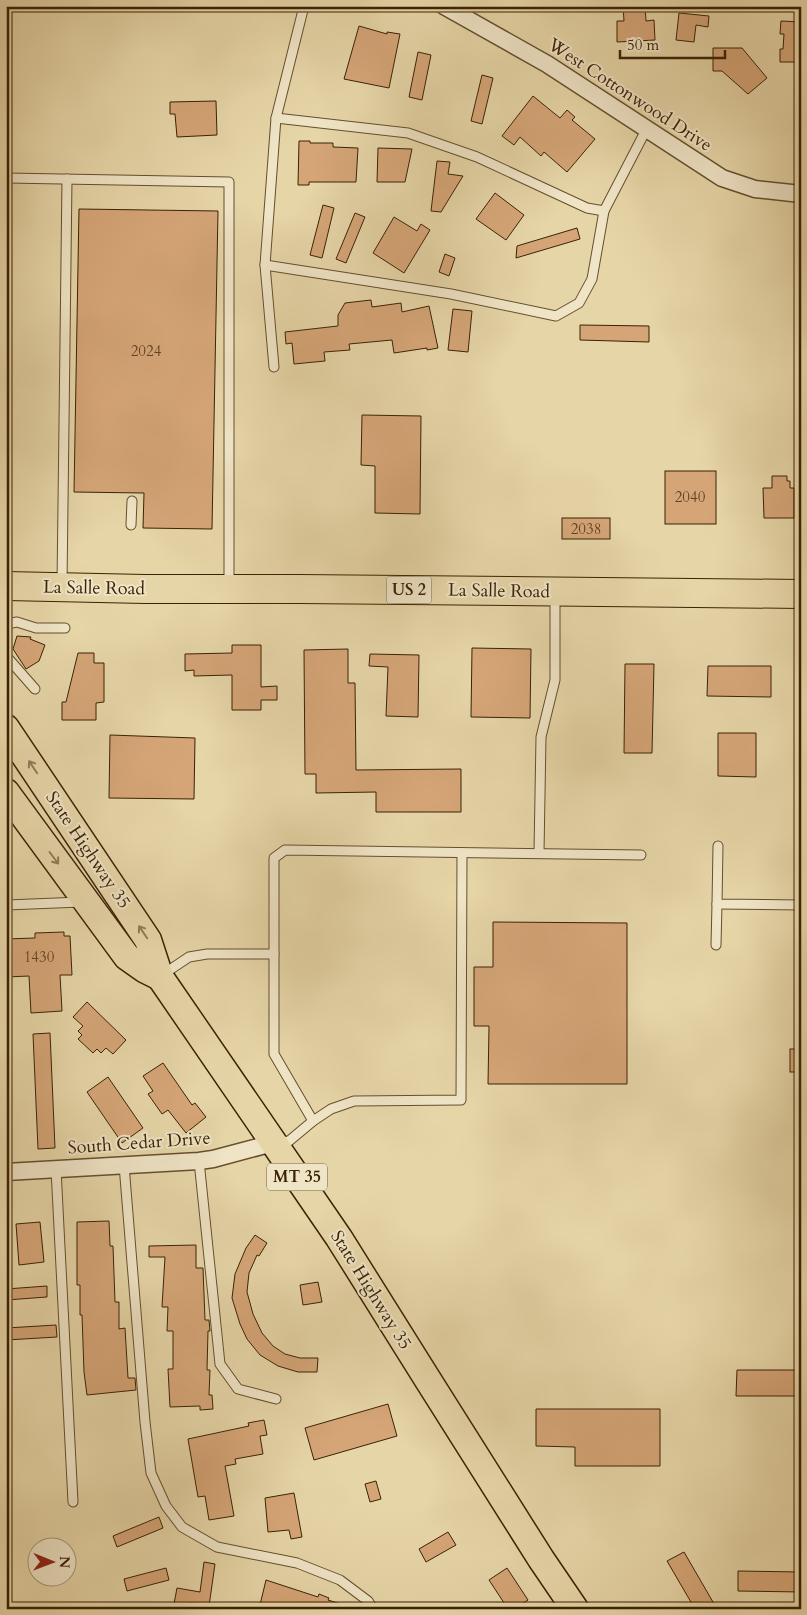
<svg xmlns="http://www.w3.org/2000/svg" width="807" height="1615" font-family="Cardo,serif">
	<rect width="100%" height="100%" fill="#e6d5a7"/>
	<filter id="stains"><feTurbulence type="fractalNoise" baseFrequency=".004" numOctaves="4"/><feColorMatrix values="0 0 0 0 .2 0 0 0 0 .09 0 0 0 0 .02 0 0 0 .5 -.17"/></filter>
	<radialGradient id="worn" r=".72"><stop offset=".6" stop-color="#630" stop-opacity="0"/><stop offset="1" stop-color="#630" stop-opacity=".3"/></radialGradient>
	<!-- building -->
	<g fill="#d5a577" stroke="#3a2204">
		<polygon points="623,6 645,6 646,21 654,20 655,40 617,42 617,21 624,21"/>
		<polygon points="679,13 709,16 708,27 696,25 694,42 676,40"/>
		<polygon points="781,21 801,22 801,62 780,62 780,49 783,49 784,34 780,34"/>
		<polygon points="359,26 387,34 387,32 400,34 389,88 344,79"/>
		<polygon points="713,48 742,48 767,78 748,94 722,71 713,71"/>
		<polygon points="418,52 431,55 422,100 409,97"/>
		<polygon points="482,75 493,78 482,124 471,121"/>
		<polygon points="533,96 560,118 567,110 575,117 572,120 595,139 567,172 544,152 541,156 520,137 514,145 502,136"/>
		<polygon points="216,101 217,135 177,137 175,114 170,114 170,102"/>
		<polygon points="299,141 310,141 310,143 333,143 333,147 358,148 356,182 309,182 309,185 298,185"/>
		<polygon points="378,148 412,149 405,182 377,182"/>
		<polygon points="437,161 450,162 448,174 463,176 441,212 431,211"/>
		<polygon points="495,193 524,215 506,240 476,219"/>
		<polygon points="323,205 334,208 322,258 310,255"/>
		<polygon points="79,209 218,211 212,529 143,528 144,493 74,492"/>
		<polygon points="355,213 365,217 346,263 336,259"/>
		<polygon points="394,217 417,231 421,224 430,230 404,273 373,253"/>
		<polygon points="577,228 580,239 516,258 517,246"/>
		<polygon points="445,254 455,258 449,276 439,272"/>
		<polygon points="371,300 372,307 401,303 402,312 429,306 438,348 427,350 427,348 394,353 392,340 349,344 350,350 324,352 325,361 294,364 292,343 286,344 285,332 338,326 338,315 345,303"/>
		<polygon points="453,309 472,311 468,352 448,350"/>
		<polygon points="580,325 649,326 649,342 580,340"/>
		<polygon points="362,415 421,416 420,514 375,513 375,466 361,465"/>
		<rect x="665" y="471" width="51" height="53"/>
		<polygon points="772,476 787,476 787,481 790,481 790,488 794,488 794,518 764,518 763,488 772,488"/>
		<rect x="562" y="518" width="48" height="21"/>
		<polygon points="17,636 31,637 30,639 45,645 39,661 26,669 13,649"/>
		<polygon points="232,645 261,645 261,687 277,686 277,700 261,700 261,710 232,710 232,675 194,676 194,670 185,671 185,654 232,653"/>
		<polygon points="472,648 531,649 530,718 471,717"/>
		<polygon points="348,649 348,683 355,683 356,770 461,769 461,812 376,812 376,792 316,793 316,774 305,774 304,650"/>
		<polygon points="78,653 94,653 94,663 104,663 104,702 96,703 96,720 62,720 62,702 66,702"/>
		<polygon points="370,654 419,655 418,717 386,716 388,667 369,666"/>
		<polygon points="625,664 654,664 652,753 624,753"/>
		<polygon points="708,666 771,666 771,697 707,696"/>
		<polygon points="718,733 756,733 756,777 718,776"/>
		<polygon points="110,735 195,738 194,799 109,798"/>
		<polygon points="493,922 627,923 627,1084 488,1084 489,1026 474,1026 474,967 493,967"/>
		<polygon points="64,932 64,936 70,936 72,975 60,975 62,1011 31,1013 29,976 6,977 6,939 35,938 35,933"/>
		<polygon points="87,1002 126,1040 113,1054 106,1048 101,1053 97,1049 93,1053 78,1039 82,1035 78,1031 83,1026 73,1017"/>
		<polygon points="50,1033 55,1148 38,1149 33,1034"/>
		<rect x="790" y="1049" width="11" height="23"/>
		<polygon points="163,1063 192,1105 195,1103 206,1117 186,1133 168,1110 162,1114 148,1094 153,1091 143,1076"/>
		<polygon points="108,1077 143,1128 122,1143 87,1092"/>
		<polygon points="109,1221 110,1246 113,1246 115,1302 119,1302 119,1329 125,1328 128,1378 135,1378 136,1390 87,1395 84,1372 82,1315 80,1315 80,1285 77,1285 77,1222"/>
		<polygon points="40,1222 44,1262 19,1265 16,1224"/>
		<polygon points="255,1235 267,1243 259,1256 257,1255 249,1273 247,1292 253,1314 262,1333 273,1346 285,1354 300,1358 318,1358 317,1372 298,1372 278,1366 260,1355 247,1339 240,1324 232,1298 235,1274 246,1248"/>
		<polygon points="196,1245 196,1268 203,1268 205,1320 209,1320 210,1331 208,1331 207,1370 210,1370 209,1395 212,1395 213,1409 200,1410 200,1406 170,1407 168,1369 173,1369 173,1331 167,1331 168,1307 162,1307 165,1257 149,1257 149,1246"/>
		<polygon points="318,1282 322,1302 303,1305 300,1285"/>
		<polygon points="47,1286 47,1297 6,1300 6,1289"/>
		<polygon points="56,1325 57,1337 6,1340 6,1328"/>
		<polygon points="737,1370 801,1370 801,1396 736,1396"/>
		<polygon points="388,1404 397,1436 314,1460 305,1428"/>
		<polygon points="536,1409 660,1409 660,1466 575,1466 575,1447 536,1446"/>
		<polygon points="264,1420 267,1435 260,1436 263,1454 235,1459 236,1464 225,1466 234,1516 209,1520 205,1496 198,1497 188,1439 249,1426 248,1423"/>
		<polygon points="376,1481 381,1499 370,1502 365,1484"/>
		<polygon points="294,1493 302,1537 291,1539 289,1530 268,1532 265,1498"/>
		<polygon points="159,1517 163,1528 117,1547 113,1536"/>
		<polygon points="448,1532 456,1545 426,1562 419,1549"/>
		<polygon points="684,1552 717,1609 695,1609 667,1561"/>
		<polygon points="204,1562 215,1564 209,1606 190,1603 189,1609 173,1609 177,1588 200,1592"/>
		<polygon points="166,1568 169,1580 127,1591 124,1579"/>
		<polygon points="507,1568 528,1600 515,1609 508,1609 489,1580"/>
		<polygon points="738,1571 801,1572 801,1592 738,1591"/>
		<polygon points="266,1580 318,1597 319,1594 329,1598 328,1600 347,1606 347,1609 259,1609"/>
	</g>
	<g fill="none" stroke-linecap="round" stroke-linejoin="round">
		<defs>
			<g id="lane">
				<polyline points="276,118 408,133 477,157 587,208 604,211"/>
				<polyline points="6,178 229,182 229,587"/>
				<polyline points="265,265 451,294 556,316 579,303 592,279 604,211 646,130"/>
				<polyline points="274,367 265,265 276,118 304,6"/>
				<polyline points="131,525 132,501"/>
				<polyline points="62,585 67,179"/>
				<polyline points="6,624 17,622 36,628 65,628"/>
				<polyline points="6,656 35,689"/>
				<polyline points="718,846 717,904 801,905"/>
				<polyline points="539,853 541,737 555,680 555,594"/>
				<polyline points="6,905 81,902"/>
				<polyline points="716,945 717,904"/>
				<polyline points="162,975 189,957 207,954 274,954"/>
				<polyline points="313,1121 331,1109 354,1101 461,1100 462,853"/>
				<polyline points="279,1142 289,1141 313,1121 274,1054 274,858 285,850 641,855"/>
				<polyline points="199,1161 220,1364 238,1389 276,1399"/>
				<polyline points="124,1165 145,1422 151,1473 166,1506 182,1527 217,1547 297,1563 340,1580 368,1601 373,1609"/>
				<polyline points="56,1169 73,1502"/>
			</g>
			<g id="street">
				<polyline points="444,6 547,64 722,178 755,189 801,194"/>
				<polyline points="6,1172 199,1161 213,1159 273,1143"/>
			</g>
			<g id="primary">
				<polyline points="6,728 148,940 160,977 339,1238 428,1380 541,1559 575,1609"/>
				<polyline points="6,792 127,957 144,969 160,977"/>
			</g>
			<polyline id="highway" points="6,586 145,589 299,589 801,594"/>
		</defs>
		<!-- lane casing -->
		<use href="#lane" stroke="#654f2d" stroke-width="11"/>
		<!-- street casing -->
		<use href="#street" stroke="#654f2d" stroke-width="19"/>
		<!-- primary casing -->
		<use href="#primary" stroke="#3a2204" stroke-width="29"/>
		<!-- highway casing -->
		<use href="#highway" stroke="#3a2204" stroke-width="30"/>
		<!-- lane -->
		<use href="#lane" stroke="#efe4c6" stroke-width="9"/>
		<!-- street -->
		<use href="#street" stroke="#efe4c6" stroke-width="16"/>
		<!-- primary -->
		<use href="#primary" stroke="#e6d5a7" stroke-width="26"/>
		<!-- highway -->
		<use href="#highway" stroke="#e6d5a7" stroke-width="28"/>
	</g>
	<!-- one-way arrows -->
	<defs><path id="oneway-shaft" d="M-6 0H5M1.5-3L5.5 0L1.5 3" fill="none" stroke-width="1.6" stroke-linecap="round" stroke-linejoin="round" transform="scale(1.25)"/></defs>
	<g stroke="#907c56">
		<use href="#oneway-shaft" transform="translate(33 767) rotate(-124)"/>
		<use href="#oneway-shaft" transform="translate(54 858) rotate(53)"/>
		<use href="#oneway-shaft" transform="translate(143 932) rotate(-124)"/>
	</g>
	<g text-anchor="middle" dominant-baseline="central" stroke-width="4" stroke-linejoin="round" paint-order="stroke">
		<!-- number labels -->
		<g font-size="15" fill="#614321">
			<text x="146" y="351">2024</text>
			<text x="690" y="497">2040</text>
			<text x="586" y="529">2038</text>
			<text x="39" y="957">1430</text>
		</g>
		<!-- shield labels -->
		<g fill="#efe4c6" stroke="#705c3e" stroke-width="1">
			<rect x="386.5" y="576.5" width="45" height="27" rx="4"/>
			<rect x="267" y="1163.5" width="60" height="27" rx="4"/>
		</g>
		<g font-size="16" font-weight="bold" fill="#3a2204">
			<text x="409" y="590">US 2</text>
			<text x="297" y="1177">MT 35</text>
		</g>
		<!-- street labels -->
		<g font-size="18" fill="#3a2204" stroke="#efe4c6">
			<text transform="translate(630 95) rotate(33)">West Cottonwood Drive</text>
			<text transform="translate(94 588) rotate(1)">La Salle Road</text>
			<text transform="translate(499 591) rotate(1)">La Salle Road</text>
			<text transform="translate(88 850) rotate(56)">State Highway 35</text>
			<text transform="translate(139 1143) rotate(-4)">South Cedar Drive</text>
			<text transform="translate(371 1290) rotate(58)">State Highway 35</text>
		</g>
	</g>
	<!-- margin -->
	<rect width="807" height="1615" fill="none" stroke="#e6d5a7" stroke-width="25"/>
	<rect x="8" y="8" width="792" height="1600" fill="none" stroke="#3a2204" stroke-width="2.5"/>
	<rect x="12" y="12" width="782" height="1590" fill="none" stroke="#3a2204"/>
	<!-- north arrow -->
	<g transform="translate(52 1562) rotate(91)"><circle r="24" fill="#efe4c6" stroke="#a79678"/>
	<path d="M0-4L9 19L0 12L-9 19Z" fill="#8f2418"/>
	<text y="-8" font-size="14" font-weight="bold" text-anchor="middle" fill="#3a2204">N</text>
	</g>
	<!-- scale -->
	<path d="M620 50v8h105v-8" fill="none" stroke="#3a2204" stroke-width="2.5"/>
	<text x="627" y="50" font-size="15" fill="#3a2204" stroke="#efe4c6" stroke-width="4" paint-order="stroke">50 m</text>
	<rect width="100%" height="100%" filter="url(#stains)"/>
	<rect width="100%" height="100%" fill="url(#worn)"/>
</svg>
